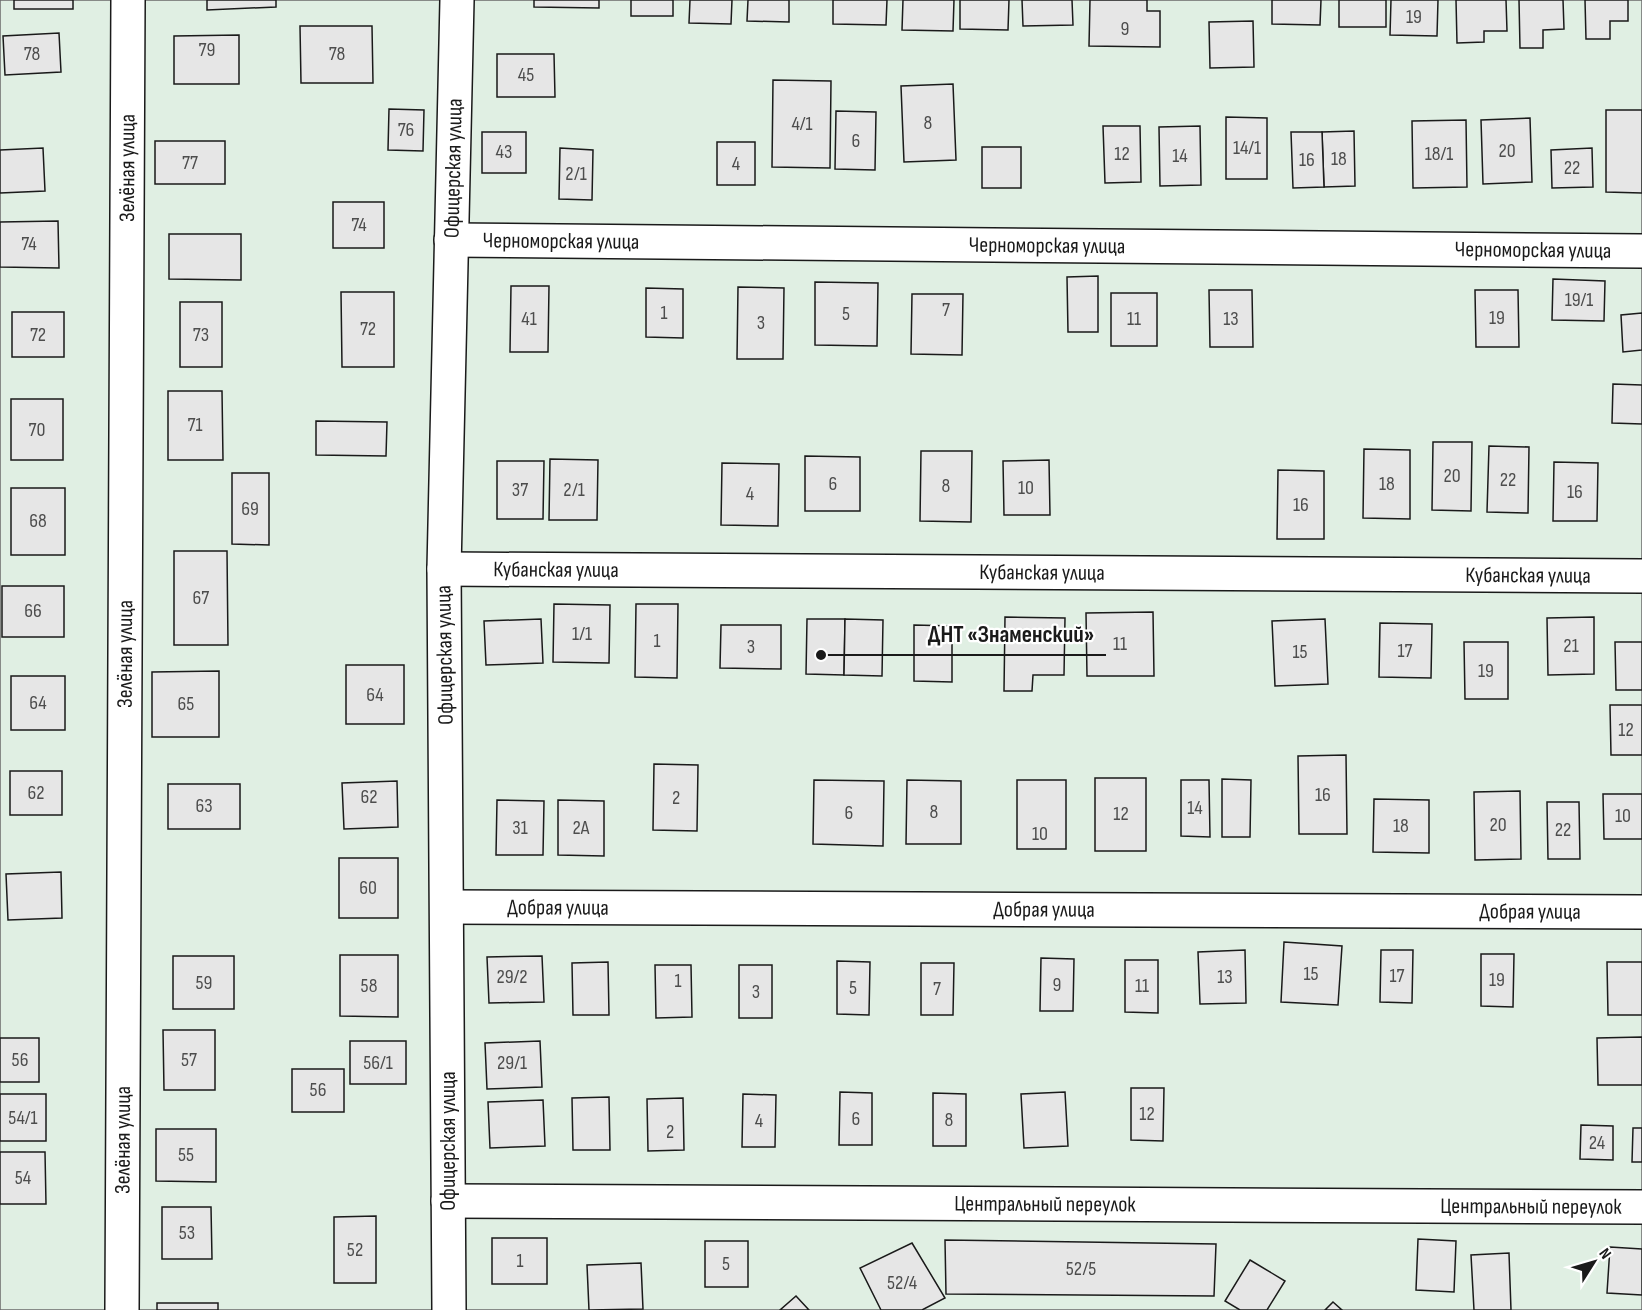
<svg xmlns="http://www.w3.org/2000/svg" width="1642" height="1310" font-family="'Sofia Sans Condensed',sans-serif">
	<rect width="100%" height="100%" fill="#fff"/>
	<!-- green -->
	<rect fill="#e0efe3" stroke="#6a6a6a" stroke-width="1.5" x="0" y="0" width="1642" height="1310"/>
	<!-- building -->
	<g fill="#e6e6e6" stroke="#1a1a1a" stroke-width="1.5">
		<rect x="14" y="0" width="59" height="9"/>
		<polygon points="207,0 276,0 276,7 207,10"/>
		<polygon points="534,0 599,0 599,8 534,7"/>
		<rect x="631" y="0" width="42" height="16"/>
		<polygon points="690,0 732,0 731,24 689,23"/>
		<polygon points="748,0 789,0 789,22 747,21"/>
		<polygon points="833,0 887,0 886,25 833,24"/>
		<polygon points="903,0 954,0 953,31 902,30"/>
		<polygon points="960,0 1009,0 1008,30 960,29"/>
		<polygon points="1022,0 1072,0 1073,25 1023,26"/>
		<polygon points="1090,0 1147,0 1147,11 1160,11 1160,47 1089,46"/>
		<polygon points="1272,0 1321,0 1320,25 1272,24"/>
		<rect x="1339" y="0" width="47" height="27"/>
		<polygon points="1391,0 1438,0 1437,36 1390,35"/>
		<polygon points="1456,0 1506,0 1507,31 1484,31 1484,42 1457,43"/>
		<polygon points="1519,0 1563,0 1564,29 1543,30 1543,48 1520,48"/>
		<polygon points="1585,0 1628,0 1628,21 1610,21 1610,39 1586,39"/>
		<polygon points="1253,21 1254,67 1210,68 1209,22"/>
		<polygon points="300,26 372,26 373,83 301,83"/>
		<polygon points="59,33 61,72 5,75 3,36"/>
		<polygon points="239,35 239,84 174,84 174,36"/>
		<polygon points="497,54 554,54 555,97 497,97"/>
		<polygon points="773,80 831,81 830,168 772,167"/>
		<polygon points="953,84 956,160 904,162 901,86"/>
		<polygon points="389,109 424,110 423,151 388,150"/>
		<polygon points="1606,110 1642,110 1642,193 1606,192"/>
		<polygon points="836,111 876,112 875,170 835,169"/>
		<polygon points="1226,117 1267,118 1267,179 1226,179"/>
		<polygon points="1530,118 1532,182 1483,184 1481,120"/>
		<polygon points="1466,120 1467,187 1413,188 1412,121"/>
		<polygon points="1103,126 1140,126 1141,182 1105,183"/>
		<polygon points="1200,126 1201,185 1160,186 1159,127"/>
		<polygon points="1354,131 1355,186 1324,187 1322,132"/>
		<rect x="482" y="132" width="44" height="41"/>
		<polygon points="1291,132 1322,132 1324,187 1293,188"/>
		<rect x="155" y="141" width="70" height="43"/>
		<rect x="717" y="142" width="38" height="43"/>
		<rect x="982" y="147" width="39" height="41"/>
		<polygon points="43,148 45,191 0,193 0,150"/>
		<polygon points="560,148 593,150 592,200 559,199"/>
		<polygon points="1592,148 1593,187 1552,188 1551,150"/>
		<rect x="333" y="202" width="51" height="46"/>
		<polygon points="58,221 59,268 0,267 0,222"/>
		<polygon points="169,234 241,234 241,280 169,279"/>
		<polygon points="1098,276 1098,332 1068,332 1067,277"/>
		<polygon points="1553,279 1605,281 1604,321 1552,320"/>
		<polygon points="815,282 878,283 877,346 815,345"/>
		<polygon points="511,286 549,286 548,352 510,352"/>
		<polygon points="738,287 784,288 783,359 737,359"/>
		<polygon points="646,288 683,289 683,338 646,337"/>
		<polygon points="1209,290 1252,290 1253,347 1210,347"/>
		<polygon points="1475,290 1518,290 1519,347 1476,347"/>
		<polygon points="341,292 394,292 394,367 342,367"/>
		<rect x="1111" y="293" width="46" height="53"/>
		<polygon points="912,294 963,294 962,355 911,354"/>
		<rect x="180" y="302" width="42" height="65"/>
		<rect x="12" y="312" width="52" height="45"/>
		<polygon points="1642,313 1642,350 1623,352 1621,315"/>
		<polygon points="1613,384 1642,385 1642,424 1612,423"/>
		<polygon points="168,391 222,391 223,460 168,460"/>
		<rect x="11" y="399" width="52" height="61"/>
		<polygon points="316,421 387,422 386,456 316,455"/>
		<polygon points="1433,442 1472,442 1471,511 1432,510"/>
		<polygon points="1489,446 1529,447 1528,513 1487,512"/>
		<polygon points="1364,449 1410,450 1410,519 1363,518"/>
		<polygon points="921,451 972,451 971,522 920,521"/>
		<polygon points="805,456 860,457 860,511 805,511"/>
		<polygon points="550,459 598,460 597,520 549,520"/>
		<polygon points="1049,460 1050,515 1004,515 1003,461"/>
		<polygon points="497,461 544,461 543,519 497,519"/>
		<polygon points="1554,462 1598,463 1597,521 1553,521"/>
		<polygon points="722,463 779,464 778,526 721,525"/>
		<polygon points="1278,470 1324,471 1324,539 1277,539"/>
		<polygon points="232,473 269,473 269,545 232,544"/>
		<rect x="11" y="488" width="54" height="67"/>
		<polygon points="174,551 227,551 228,645 174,645"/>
		<rect x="2" y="586" width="62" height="51"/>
		<polygon points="554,604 610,605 609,663 553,662"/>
		<polygon points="636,604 678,604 677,678 635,677"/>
		<polygon points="1153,612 1154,676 1087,676 1086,613"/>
		<polygon points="1005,617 1065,618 1064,675 1033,675 1032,691 1004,691"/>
		<polygon points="1594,617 1594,674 1548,675 1547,618"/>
		<polygon points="541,619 543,663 486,665 484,621"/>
		<polygon points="807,619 845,619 844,675 806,674"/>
		<polygon points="845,619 883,620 882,676 844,675"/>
		<polygon points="1325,619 1328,684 1275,686 1272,621"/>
		<polygon points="1380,623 1432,624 1431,678 1379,677"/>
		<polygon points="721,625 781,625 781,669 720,668"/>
		<polygon points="914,625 952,626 952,682 914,681"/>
		<polygon points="1464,642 1508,642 1508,699 1465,699"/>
		<polygon points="1615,642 1642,642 1642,690 1616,690"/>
		<rect x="346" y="665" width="58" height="59"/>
		<polygon points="219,671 219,737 152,737 152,672"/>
		<rect x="11" y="676" width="54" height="54"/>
		<polygon points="1610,705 1642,705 1642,755 1611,755"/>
		<polygon points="1346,755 1347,834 1299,834 1298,756"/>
		<polygon points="654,764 698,765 697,831 653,830"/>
		<rect x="10" y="771" width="52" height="44"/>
		<rect x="1095" y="778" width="51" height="73"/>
		<polygon points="1222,779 1251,780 1250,837 1222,837"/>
		<polygon points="814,780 884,781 883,846 813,844"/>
		<polygon points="907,780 961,781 961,844 906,844"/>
		<rect x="1017" y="780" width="49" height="69"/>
		<polygon points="1181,780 1209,780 1210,837 1181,836"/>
		<polygon points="397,781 398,827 344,829 342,783"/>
		<rect x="168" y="784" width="72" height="45"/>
		<polygon points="1520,791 1521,859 1475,860 1474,792"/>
		<polygon points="1603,794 1642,794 1642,839 1604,839"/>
		<polygon points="1374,799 1429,800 1429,853 1373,852"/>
		<polygon points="497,800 544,801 543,855 496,855"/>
		<polygon points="558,800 604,801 604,856 558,855"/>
		<polygon points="1547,802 1579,802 1580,859 1548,859"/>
		<rect x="339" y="858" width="59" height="60"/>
		<polygon points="61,872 62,918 8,920 6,874"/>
		<polygon points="1284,942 1342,946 1338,1005 1281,1002"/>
		<polygon points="1245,950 1246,1003 1200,1004 1198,952"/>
		<polygon points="1381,950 1413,950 1412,1003 1380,1002"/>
		<polygon points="1481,954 1514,954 1513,1007 1481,1006"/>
		<polygon points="340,955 398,955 398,1017 340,1016"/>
		<rect x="173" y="956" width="61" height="53"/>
		<polygon points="542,956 544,1002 489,1003 487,957"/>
		<polygon points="1041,958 1074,959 1073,1011 1040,1011"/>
		<polygon points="1125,960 1158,960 1158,1013 1125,1012"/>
		<polygon points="837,961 870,962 869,1015 837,1014"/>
		<polygon points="608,962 609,1015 573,1015 572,963"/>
		<polygon points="1607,962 1642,962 1642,1015 1608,1015"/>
		<polygon points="921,963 954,963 953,1015 921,1015"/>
		<polygon points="655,965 691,965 692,1017 656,1018"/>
		<rect x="739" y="965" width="33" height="53"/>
		<polygon points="163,1030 215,1030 215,1090 164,1090"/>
		<polygon points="1642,1037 1642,1085 1598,1085 1597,1038"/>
		<rect x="0" y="1038" width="39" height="44"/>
		<rect x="350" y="1041" width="56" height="43"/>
		<polygon points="540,1041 542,1087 487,1089 485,1043"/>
		<rect x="292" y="1069" width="52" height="43"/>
		<polygon points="1131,1088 1164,1088 1163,1141 1131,1140"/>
		<polygon points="840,1092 872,1093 872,1145 839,1145"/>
		<polygon points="1065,1092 1068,1146 1024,1148 1021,1094"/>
		<polygon points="933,1093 966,1094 966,1146 933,1146"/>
		<rect x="0" y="1094" width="46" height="47"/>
		<polygon points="743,1094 776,1095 775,1147 742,1147"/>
		<polygon points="609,1097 610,1150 573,1150 572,1098"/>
		<polygon points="683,1098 684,1150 648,1151 647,1099"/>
		<polygon points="543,1100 545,1146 490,1148 488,1102"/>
		<polygon points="1581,1125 1613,1126 1613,1160 1580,1159"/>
		<polygon points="1633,1128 1642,1128 1642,1162 1632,1162"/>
		<polygon points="156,1129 216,1129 216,1182 156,1181"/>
		<polygon points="0,1152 45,1152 46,1204 0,1204"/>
		<polygon points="162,1207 211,1207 212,1259 162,1259"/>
		<polygon points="376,1216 376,1283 334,1283 334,1217"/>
		<rect x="492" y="1238" width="55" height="46"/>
		<polygon points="1418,1239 1456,1241 1454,1292 1416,1290"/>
		<polygon points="945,1240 1216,1244 1214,1296 946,1294"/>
		<rect x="705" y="1241" width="43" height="46"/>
		<polygon points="912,1243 945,1298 922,1310 881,1310 860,1268"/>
		<polygon points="1610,1247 1642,1249 1642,1295 1607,1293"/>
		<polygon points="1509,1253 1511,1310 1474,1310 1471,1255"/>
		<polygon points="1250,1260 1285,1281 1267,1310 1240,1310 1225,1301"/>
		<polygon points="641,1263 643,1309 589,1310 587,1265"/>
		<polygon points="796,1296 809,1310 780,1310"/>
		<polygon points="1333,1302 1342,1310 1325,1310"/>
		<rect x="157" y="1303" width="61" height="7"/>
	</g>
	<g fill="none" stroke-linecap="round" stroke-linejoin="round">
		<defs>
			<g id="minor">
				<path id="s1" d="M451 240 1642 251"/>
				<path id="s2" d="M444 569 1642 576"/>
				<path id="s3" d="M447 907 1642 912"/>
				<path id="s4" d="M448 1201 1642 1207"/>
				<path id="s5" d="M122 1310 128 0"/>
				<path id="s6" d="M449 1310 444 569 457 0"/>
			</g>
		</defs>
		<!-- minor casing -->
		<use href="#minor" stroke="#1a1a1a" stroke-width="36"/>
		<!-- minor -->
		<use href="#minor" stroke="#fff" stroke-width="33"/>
	</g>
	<g text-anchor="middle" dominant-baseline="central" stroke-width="4.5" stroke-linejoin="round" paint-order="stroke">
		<!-- number labels -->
		<g font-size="20" fill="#4d4d4d">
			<text x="1414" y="17">19</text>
			<text x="1125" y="29">9</text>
			<text x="207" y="50">79</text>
			<text x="32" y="54">78</text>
			<text x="337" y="54">78</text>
			<text x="526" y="75">45</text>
			<text x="928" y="123">8</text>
			<text x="802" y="124">4/1</text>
			<text x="406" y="130">76</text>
			<text x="856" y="141">6</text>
			<text x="1247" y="148">14/1</text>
			<text x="1507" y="151">20</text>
			<text x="504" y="152">43</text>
			<text x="1122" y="154">12</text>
			<text x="1439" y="154">18/1</text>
			<text x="1180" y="156">14</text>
			<text x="1339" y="159">18</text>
			<text x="1307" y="160">16</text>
			<text x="190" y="163">77</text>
			<text x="736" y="164">4</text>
			<text x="1572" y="168">22</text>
			<text x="576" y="174">2/1</text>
			<text x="359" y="225">74</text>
			<text x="29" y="244">74</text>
			<text x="1579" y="300">19/1</text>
			<text x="946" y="310">7</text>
			<text x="664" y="313">1</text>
			<text x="846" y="314">5</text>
			<text x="1497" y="318">19</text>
			<text x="529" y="319">41</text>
			<text x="1134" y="319">11</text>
			<text x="1231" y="319">13</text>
			<text x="761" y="323">3</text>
			<text x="368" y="329">72</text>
			<text x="38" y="335">72</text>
			<text x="201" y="335">73</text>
			<text x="195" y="425">71</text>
			<text x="37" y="430">70</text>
			<text x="1452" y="476">20</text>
			<text x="1508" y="480">22</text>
			<text x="833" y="484">6</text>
			<text x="1387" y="484">18</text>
			<text x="946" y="486">8</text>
			<text x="1026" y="488">10</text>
			<text x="520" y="490">37</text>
			<text x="574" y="490">2/1</text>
			<text x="1575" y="492">16</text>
			<text x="750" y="494">4</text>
			<text x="1301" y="505">16</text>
			<text x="250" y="509">69</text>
			<text x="38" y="521">68</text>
			<text x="201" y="598">67</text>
			<text x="33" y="611">66</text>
			<text x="582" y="634">1/1</text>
			<text x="657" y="641">1</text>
			<text x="1120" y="644">11</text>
			<text x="1571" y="646">21</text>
			<text x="751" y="647">3</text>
			<text x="1405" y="651">17</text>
			<text x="1300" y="652">15</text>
			<text x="1486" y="671">19</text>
			<text x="375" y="695">64</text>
			<text x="38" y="703">64</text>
			<text x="186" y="704">65</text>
			<text x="1626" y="730">12</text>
			<text x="36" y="793">62</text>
			<text x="1323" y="795">16</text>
			<text x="369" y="797">62</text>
			<text x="676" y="798">2</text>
			<text x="204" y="806">63</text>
			<text x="1195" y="808">14</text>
			<text x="934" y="812">8</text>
			<text x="849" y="813">6</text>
			<text x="1121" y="814">12</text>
			<text x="1623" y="816">10</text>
			<text x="1498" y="825">20</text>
			<text x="1401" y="826">18</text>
			<text x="520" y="828">31</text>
			<text x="581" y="828">2А</text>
			<text x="1563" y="830">22</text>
			<text x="1040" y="834">10</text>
			<text x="368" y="888">60</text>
			<text x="1311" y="974">15</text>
			<text x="1397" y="976">17</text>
			<text x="512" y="977">29/2</text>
			<text x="1225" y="977">13</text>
			<text x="1497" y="980">19</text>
			<text x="678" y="981">1</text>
			<text x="204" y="983">59</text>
			<text x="1057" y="985">9</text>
			<text x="369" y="986">58</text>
			<text x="1142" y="986">11</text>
			<text x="853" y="988">5</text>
			<text x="937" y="989">7</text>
			<text x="756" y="992">3</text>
			<text x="20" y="1060">56</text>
			<text x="189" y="1060">57</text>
			<text x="378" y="1063">56/1</text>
			<text x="512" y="1063">29/1</text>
			<text x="318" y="1090">56</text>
			<text x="1147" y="1114">12</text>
			<text x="23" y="1118">54/1</text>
			<text x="856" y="1119">6</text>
			<text x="949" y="1120">8</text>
			<text x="759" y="1121">4</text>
			<text x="670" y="1132">2</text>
			<text x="1597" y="1143">24</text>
			<text x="186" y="1155">55</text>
			<text x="23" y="1178">54</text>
			<text x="187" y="1233">53</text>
			<text x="355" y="1250">52</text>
			<text x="520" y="1261">1</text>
			<text x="726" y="1264">5</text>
			<text x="1081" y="1269">52/5</text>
			<text x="902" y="1283">52/4</text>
		</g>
		<!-- street labels -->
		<g font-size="22" fill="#1a1a1a" stroke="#fff">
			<text stroke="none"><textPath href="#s5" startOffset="1142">Зелёная улица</textPath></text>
			<text stroke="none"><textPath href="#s6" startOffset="1142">Офицерская улица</textPath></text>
			<text stroke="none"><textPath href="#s1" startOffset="110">Черноморская улица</textPath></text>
			<text stroke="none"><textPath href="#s1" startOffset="596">Черноморская улица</textPath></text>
			<text stroke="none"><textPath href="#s1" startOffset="1082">Черноморская улица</textPath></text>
			<text stroke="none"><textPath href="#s2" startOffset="112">Кубанская улица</textPath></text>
			<text stroke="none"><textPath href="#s2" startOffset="598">Кубанская улица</textPath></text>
			<text stroke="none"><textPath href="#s2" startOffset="1084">Кубанская улица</textPath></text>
			<text stroke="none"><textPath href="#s5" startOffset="656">Зелёная улица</textPath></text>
			<text transform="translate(445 655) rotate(-91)">Офицерская улица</text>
			<text stroke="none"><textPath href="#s3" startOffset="111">Добрая улица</textPath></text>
			<text stroke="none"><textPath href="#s3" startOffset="597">Добрая улица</textPath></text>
			<text stroke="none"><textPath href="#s3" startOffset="1083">Добрая улица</textPath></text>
			<text stroke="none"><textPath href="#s5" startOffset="170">Зелёная улица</textPath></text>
			<text transform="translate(448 1141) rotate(-90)">Офицерская улица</text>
			<text stroke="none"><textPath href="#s4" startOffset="597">Центральный переулок</textPath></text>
			<text stroke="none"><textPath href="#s4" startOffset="1083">Центральный переулок</textPath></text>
		</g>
	</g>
	<!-- callouts -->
	<path fill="none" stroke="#1a1a1a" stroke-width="2" d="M821 655L916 655H1106"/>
	<circle fill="#1a1a1a" stroke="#fff" stroke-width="2" cx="821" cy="655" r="6"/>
	<g font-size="24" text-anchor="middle" font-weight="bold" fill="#1a1a1a" stroke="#fff" stroke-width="4.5" stroke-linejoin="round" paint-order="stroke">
		<text x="1011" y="642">ДНТ «Знаменский»</text>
	</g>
	<!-- north arrow -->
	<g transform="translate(1594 1262) rotate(53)" stroke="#ffffff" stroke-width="4.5" paint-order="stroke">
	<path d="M0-4.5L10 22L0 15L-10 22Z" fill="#1a1a1a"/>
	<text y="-9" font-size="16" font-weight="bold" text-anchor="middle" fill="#1a1a1a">N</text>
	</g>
</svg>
